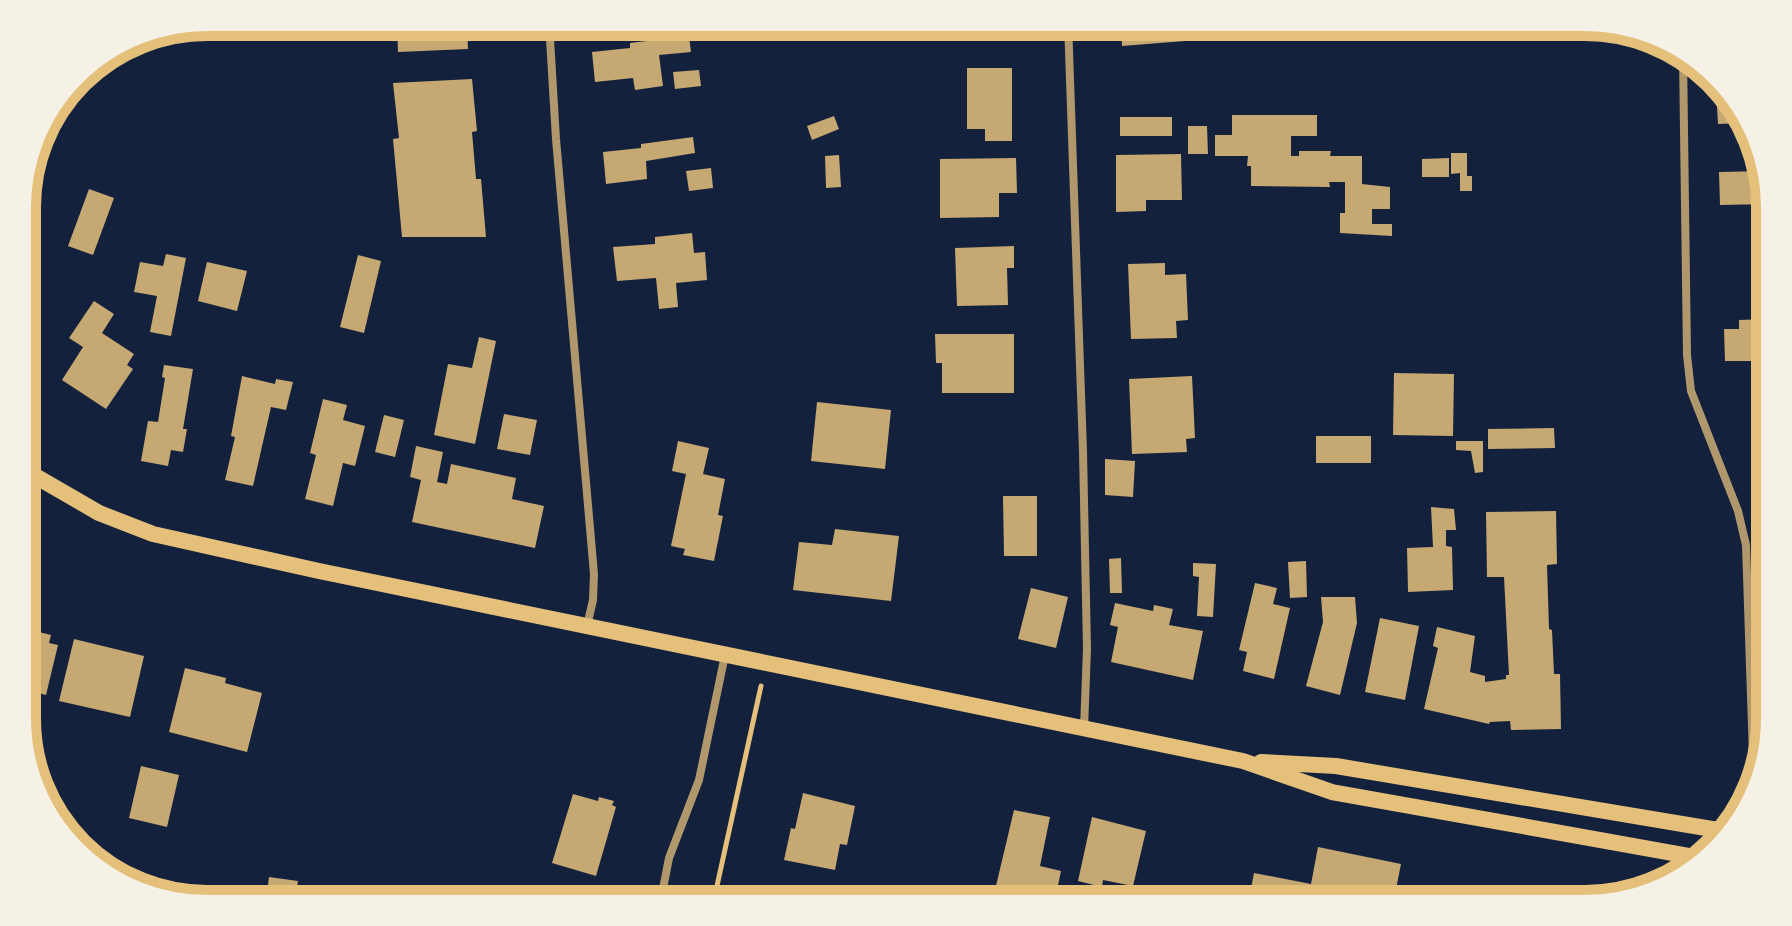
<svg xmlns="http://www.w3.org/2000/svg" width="1792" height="926" font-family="'Titillium Web',sans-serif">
	<rect width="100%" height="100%" fill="#14213d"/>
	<!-- building -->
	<g fill="#c6a872">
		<polygon points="405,22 467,22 468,49 398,52 397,26 405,26"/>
		<rect x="957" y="22" width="44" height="15"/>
		<polygon points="1121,22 1209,22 1210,39 1122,46"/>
		<polygon points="1437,22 1467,22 1468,25 1437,27"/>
		<polygon points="689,36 691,52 659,55 663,86 635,90 633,78 595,82 592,52 630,48 630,43"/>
		<polygon points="967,68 1012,68 1012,141 985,141 985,129 967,129"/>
		<polygon points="699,70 701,86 675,89 673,72"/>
		<polygon points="472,79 477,131 472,132 476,179 481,179 486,237 402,237 393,139 399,138 393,83"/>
		<polygon points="1716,89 1722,89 1739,104 1746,123 1718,124"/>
		<polygon points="1232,115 1317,115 1317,136 1291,136 1291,156 1299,156 1299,151 1331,151 1330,156 1362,156 1362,184 1390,187 1390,209 1372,209 1372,224 1392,224 1392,236 1340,233 1340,213 1345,213 1345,182 1329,182 1330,187 1251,186 1251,166 1247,166 1248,156 1215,156 1215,135 1232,135"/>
		<polygon points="834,116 839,129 812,140 807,126"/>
		<rect x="1120" y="117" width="52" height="19"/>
		<polygon points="1188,126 1207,126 1208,154 1188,154"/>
		<polygon points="693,137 695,153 646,161 647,179 606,184 603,152 641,148 641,144"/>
		<polygon points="1451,153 1467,153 1467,176 1472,176 1472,191 1460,191 1460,173 1451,174"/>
		<polygon points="1181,154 1182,200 1146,200 1146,211 1116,212 1116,155"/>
		<polygon points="839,155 841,187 826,188 825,156"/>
		<polygon points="1016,158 1017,193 999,193 999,217 940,218 940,159"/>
		<polygon points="1449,158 1449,177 1422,177 1422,159"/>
		<polygon points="711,168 713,188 689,191 686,171"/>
		<polygon points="1764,171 1768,183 1769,204 1720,205 1719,172"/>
		<polygon points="89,189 114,198 93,255 68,246"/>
		<polygon points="692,233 694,253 705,252 707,280 676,283 678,307 659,309 656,278 617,281 613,247 655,244 655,237"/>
		<polygon points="1755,234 1769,235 1769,293 1751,292"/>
		<polygon points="1014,246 1014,268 1007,268 1008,305 957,306 955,248"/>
		<polygon points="166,254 186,258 171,336 150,332 157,296 134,292 140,262 163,266"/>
		<polygon points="358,255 381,261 364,333 340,327"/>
		<polygon points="207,262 247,271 237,311 198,301"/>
		<polygon points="1165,263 1165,275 1186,274 1188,320 1176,321 1177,338 1131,339 1128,264"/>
		<polygon points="94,301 114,314 102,333 134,354 127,365 133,369 106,409 62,380 83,347 69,338"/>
		<polygon points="1769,319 1769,361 1725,361 1724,329 1739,329 1739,320"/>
		<polygon points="935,334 1014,334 1014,393 942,393 942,363 936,363"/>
		<polygon points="479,337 496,341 475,444 434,435 448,364 472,368"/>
		<polygon points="164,365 193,369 183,429 187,429 183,452 171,450 168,466 141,461 148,421 158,422 165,378 162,377"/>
		<polygon points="1394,373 1454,374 1453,436 1393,435"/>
		<polygon points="242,376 275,384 276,379 293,382 286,410 271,407 253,486 225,480 235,437 231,436"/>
		<polygon points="1192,376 1195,438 1186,439 1187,452 1132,454 1129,379"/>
		<polygon points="323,399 347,405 343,420 365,426 355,466 343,463 333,506 305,499 316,455 310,453"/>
		<polygon points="817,402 891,410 885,469 811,461"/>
		<polygon points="504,414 537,420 530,455 497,449"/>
		<polygon points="384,415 404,420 395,457 375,452"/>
		<polygon points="1554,428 1555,448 1488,449 1488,429"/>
		<rect x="1316" y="436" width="55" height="27"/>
		<polygon points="678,441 709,448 703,474 725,479 718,515 723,516 714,561 683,555 685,549 671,546 686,474 672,471"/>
		<polygon points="1456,441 1483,441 1483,472 1475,473 1471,451 1456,450"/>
		<polygon points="416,446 443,452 437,482 447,484 451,464 516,478 512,499 544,506 535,548 412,522 421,480 410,477"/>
		<polygon points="1105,459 1135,461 1133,497 1105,495"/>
		<polygon points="1003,496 1037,496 1037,556 1004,556"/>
		<polygon points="1431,507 1454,509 1456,530 1446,530 1446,546 1452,547 1453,590 1408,592 1407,548 1433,547"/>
		<polygon points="1556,511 1557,564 1547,565 1549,629 1552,630 1554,674 1560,674 1561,729 1511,730 1510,721 1490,722 1489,724 1424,709 1438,648 1433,646 1437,627 1475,636 1470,672 1485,676 1485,682 1506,679 1506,675 1509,675 1504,577 1487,577 1486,512"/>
		<polygon points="835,529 899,536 891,601 793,590 799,542 832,545"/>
		<polygon points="1121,558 1122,593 1110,593 1109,559"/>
		<polygon points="1306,561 1307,597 1290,598 1288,562"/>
		<polygon points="1193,563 1216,564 1213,617 1197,616 1199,577 1193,576"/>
		<polygon points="1255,583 1277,588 1273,604 1290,608 1274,679 1243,671 1247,652 1239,650"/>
		<polygon points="1031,588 1068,597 1056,648 1018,639"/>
		<polygon points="1321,597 1355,597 1357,623 1340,695 1306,686 1323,622"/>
		<polygon points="1115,603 1153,611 1154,605 1173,609 1169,625 1203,631 1193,680 1111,662 1118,627 1110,625"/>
		<polygon points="1380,618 1419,626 1405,700 1365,692"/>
		<polygon points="23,628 51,635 49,643 58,645 46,695 24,689"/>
		<polygon points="74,639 144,656 130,717 59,701"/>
		<polygon points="185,668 226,678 225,683 262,693 247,752 169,732"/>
		<polygon points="141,766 179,775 167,827 129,818"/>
		<polygon points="803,793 855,806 847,845 840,844 835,870 784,860 791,828 795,829"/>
		<polygon points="573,794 598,801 599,797 614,801 612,805 616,807 596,876 552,863"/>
		<polygon points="1014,810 1050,817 1040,866 1061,871 1054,904 1030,904 1031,897 995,890"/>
		<polygon points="1092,817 1146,831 1133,886 1103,880 1102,887 1078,881"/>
		<polygon points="1318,847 1401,864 1393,904 1248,904 1254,873 1311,884"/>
		<polygon points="269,877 298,881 294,904 266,901"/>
		<polygon points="1426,885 1469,896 1467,904 1421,904"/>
	</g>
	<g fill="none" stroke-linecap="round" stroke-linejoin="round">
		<!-- path -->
		<polyline stroke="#e5c07b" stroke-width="5" points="713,904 761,686"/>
		<!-- minor -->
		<g stroke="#b1986c" stroke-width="8">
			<polyline points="549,22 556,139 594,574 593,600 587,626"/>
			<polyline points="1068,22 1083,451 1087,649 1084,729"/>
			<polyline points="1683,55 1687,355 1691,391 1738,511 1746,545 1754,787"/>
			<polyline points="660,904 669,858 699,780 725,655"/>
		</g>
		<!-- secondary -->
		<g stroke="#e5c07b" stroke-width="16">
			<polyline points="23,469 99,513 153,534 319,571 1243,761 1332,792 1701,858"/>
			<polyline points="1261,762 1336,766 1724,831"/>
		</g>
	</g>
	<!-- crop -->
	<path d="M0 0H1792V926H0ZM207 36H1585A171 171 0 0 1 1756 207V719A171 171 0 0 1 1585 890H207A171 171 0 0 1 36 719V207A171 171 0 0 1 207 36Z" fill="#f6f1e7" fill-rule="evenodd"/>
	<path fill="none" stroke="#e5c07b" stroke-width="10" d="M207 36H1585A171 171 0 0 1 1756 207V719A171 171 0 0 1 1585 890H207A171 171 0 0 1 36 719V207A171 171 0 0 1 207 36Z"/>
</svg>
